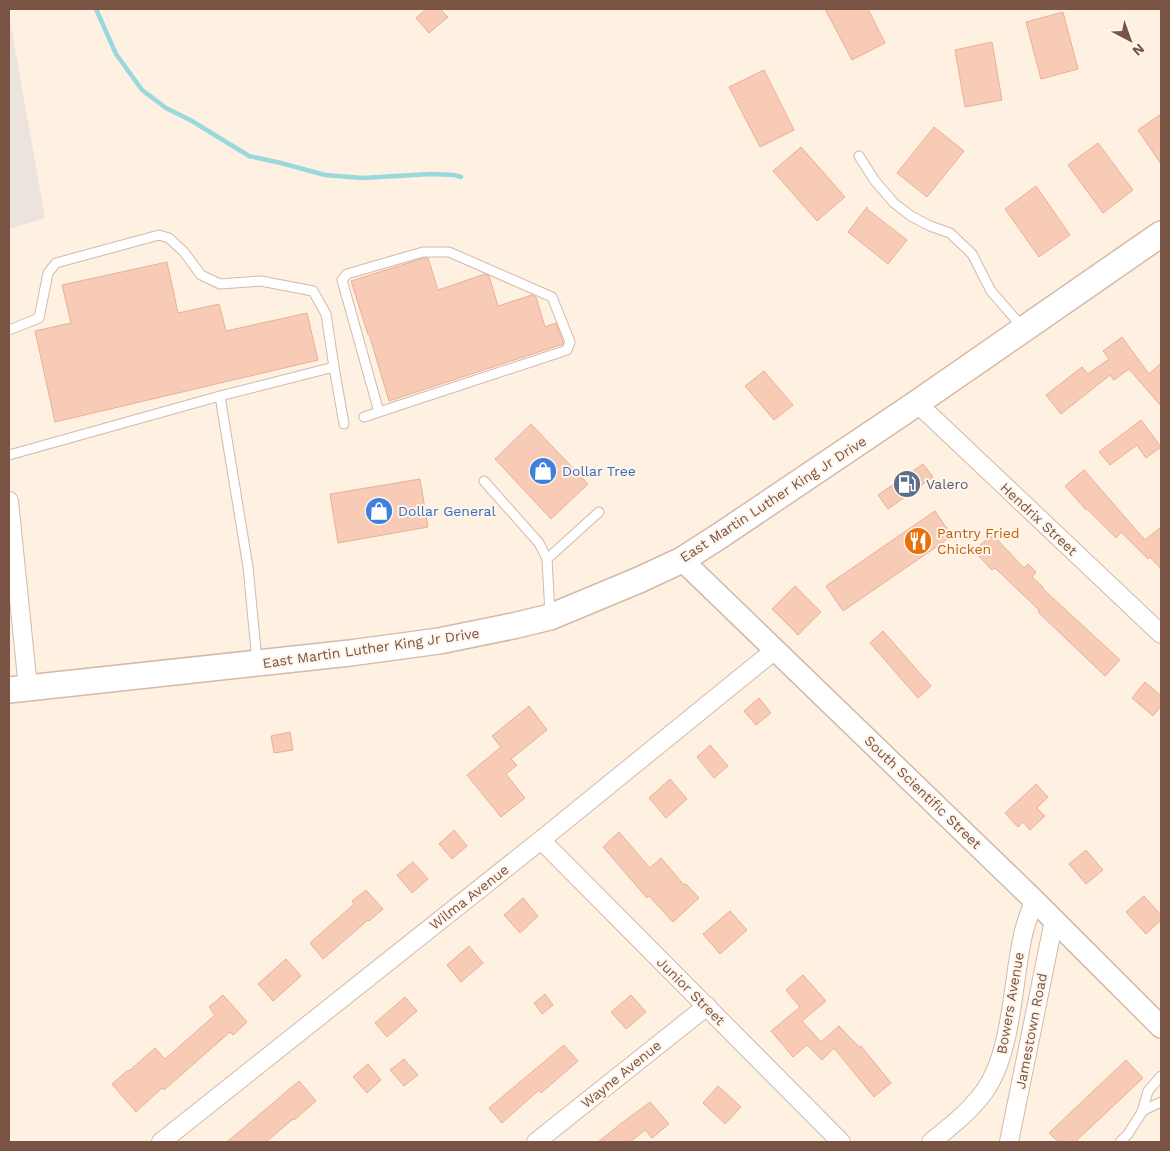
<svg xmlns="http://www.w3.org/2000/svg" width="1170" height="1151" font-family="'Work Sans',sans-serif">
	<rect width="100%" height="100%" fill="#fef1e2"/>
	<!-- industrial -->
	<polygon fill="#ede3dd" points="9,14 45,218 9,229"/>
	<g fill="none" stroke-linecap="round" stroke-linejoin="round">
		<!-- stream -->
		<polyline stroke="#99d8dd" stroke-width="4.5" points="96,9 116,54 142,90 166,108 192,121 249,156 281,163 325,175 362,178 431,174 454,175 461,177"/>
	</g>
	<!-- building -->
	<g fill="#f7cbb6" stroke="#ebaf95">
		<polygon points="426,9 440,9 448,17 429,33 416,18"/>
		<polygon points="825,9 868,9 885,43 852,60"/>
		<polygon points="1063,12 1078,69 1041,79 1026,22"/>
		<polygon points="992,42 1002,100 965,107 955,50"/>
		<polygon points="764,70 794,130 760,147 729,87"/>
		<polygon points="1161,114 1161,164 1138,130"/>
		<polygon points="934,127 964,151 927,197 897,173"/>
		<polygon points="1098,143 1133,190 1103,213 1068,165"/>
		<polygon points="801,147 845,197 817,221 773,171"/>
		<polygon points="1036,186 1070,235 1039,257 1005,209"/>
		<polygon points="867,207 867,209 907,240 888,264 848,232"/>
		<polygon points="424,258 428,258 438,290 485,274 489,276 498,306 532,295 536,297 545,327 556,323 563,342 563,344 389,401 369,334 368,335 351,281"/>
		<polygon points="167,262 178,313 219,304 226,331 307,313 318,360 55,422 35,331 71,323 62,285"/>
		<polygon points="1122,337 1149,374 1161,363 1161,406 1129,369 1114,380 1110,375 1061,414 1046,395 1082,367 1088,374 1109,359 1103,351"/>
		<polygon points="764,371 793,405 774,420 745,386"/>
		<polygon points="1141,420 1161,447 1146,458 1137,445 1110,465 1099,452"/>
		<polygon points="531,424 588,484 551,519 495,459"/>
		<polygon points="923,464 933,477 888,509 878,495"/>
		<polygon points="1084,470 1145,540 1161,527 1161,569 1150,557 1148,559 1121,532 1116,538 1087,509 1086,510 1065,486"/>
		<polygon points="420,479 428,527 338,543 330,494"/>
		<polygon points="935,511 952,536 843,611 826,586"/>
		<polygon points="992,534 1024,568 1028,564 1036,572 1032,577 1043,587 1042,588 1120,660 1105,676 1038,612 1039,610 995,568 992,570 974,551"/>
		<polygon points="795,586 821,612 798,635 772,609"/>
		<polygon points="883,631 931,686 918,698 870,643"/>
		<polygon points="1145,682 1161,696 1161,706 1153,716 1132,698"/>
		<polygon points="759,698 771,713 756,725 744,711"/>
		<polygon points="529,706 547,730 511,759 517,765 506,774 525,798 501,817 467,775 501,747 492,736"/>
		<polygon points="290,732 293,750 274,753 271,736"/>
		<polygon points="710,745 728,766 714,778 697,757"/>
		<polygon points="670,779 687,799 666,818 649,798"/>
		<polygon points="1036,784 1048,797 1037,808 1045,816 1030,830 1023,822 1018,827 1005,813"/>
		<polygon points="454,830 467,846 452,859 439,844"/>
		<polygon points="619,832 650,868 661,858 684,885 686,884 699,898 673,922 649,896 647,898 603,847"/>
		<polygon points="1086,850 1103,870 1086,884 1069,864"/>
		<polygon points="413,862 428,879 412,893 397,875"/>
		<polygon points="366,890 383,909 369,921 368,920 323,959 310,943 354,904 352,901"/>
		<polygon points="1144,896 1161,915 1161,920 1146,934 1126,912"/>
		<polygon points="523,898 538,916 520,933 504,915"/>
		<polygon points="730,911 747,930 720,954 703,934"/>
		<polygon points="469,946 483,963 461,982 447,965"/>
		<polygon points="286,959 301,976 273,1001 258,984"/>
		<polygon points="803,975 826,1001 802,1021 821,1042 839,1026 859,1047 861,1046 891,1083 874,1097 834,1048 822,1060 807,1045 793,1057 771,1031 800,1007 786,990"/>
		<polygon points="545,994 553,1005 542,1014 534,1003"/>
		<polygon points="223,995 247,1022 233,1035 230,1032 164,1090 162,1088 136,1112 112,1084 128,1070 129,1071 155,1048 165,1059 215,1015 209,1007"/>
		<polygon points="631,995 646,1012 626,1029 611,1012"/>
		<polygon points="405,997 417,1011 387,1037 375,1023"/>
		<polygon points="564,1045 578,1061 541,1093 539,1090 502,1123 489,1108"/>
		<polygon points="404,1059 418,1075 404,1086 390,1070"/>
		<polygon points="1126,1060 1143,1078 1075,1142 1058,1142 1049,1133"/>
		<polygon points="368,1064 381,1080 367,1093 353,1077"/>
		<polygon points="299,1081 316,1101 294,1120 293,1119 266,1142 227,1142"/>
		<polygon points="718,1086 741,1107 725,1124 703,1103"/>
		<polygon points="650,1102 669,1124 652,1138 645,1130 630,1142 598,1142 623,1122"/>
	</g>
	<g fill="none" stroke-linecap="round" stroke-linejoin="round">
		<defs>
			<g id="service">
				<polyline points="859,156 875,181 894,203 911,216 930,226 950,233 972,254 991,291 1023,328"/>
				<polyline points="9,330 39,318 48,273 56,263 159,235 169,238 184,252 201,275 220,284 261,281 313,291 326,314 334,367 220,396"/>
				<polyline points="334,367 344,424"/>
				<polyline points="364,417 379,412 567,350 570,342 552,297 449,252 423,252 347,274 342,280 379,412"/>
				<polyline points="9,455 220,396 248,567 257,661"/>
				<polyline points="484,481 539,543 547,559"/>
				<polyline points="550,614 547,559 599,512"/>
				<polyline points="1142,1111 1161,1102"/>
				<polyline points="1120,1142 1128,1134 1142,1112 1148,1091 1161,1076"/>
			</g>
			<g id="minor">
				<polyline points="917,403 1161,634"/>
				<polyline points="9,501 28,688"/>
				<polyline points="541,840 841,1142"/>
				<polyline points="161,1142 541,840 775,650"/>
				<polyline points="536,1142 707,1006"/>
				<path d="M931 1142C950 1127 969 1112 984 1092 1012 1053 1012 987 1022 940 1024 927 1030 913 1034 900"/>
				<polyline points="1009,1142 1054,920"/>
			</g>
			<polyline id="tertiary" points="682,560 1034,900 1161,1027"/>
			<polyline id="secondary" points="9,690 350,653 439,641 513,626 550,617 591,600 639,580 682,560 721,535 917,403 1161,234"/>
		</defs>
		<!-- service casing -->
		<use href="#service" stroke="#d3b9a9" stroke-width="11"/>
		<!-- minor casing -->
		<use href="#minor" stroke="#d3b9a9" stroke-width="20"/>
		<!-- tertiary casing -->
		<use href="#tertiary" stroke="#d3b9a9" stroke-width="24"/>
		<!-- secondary casing -->
		<use href="#secondary" stroke="#d6b8a7" stroke-width="28"/>
		<!-- service -->
		<use href="#service" stroke="#fff" stroke-width="9"/>
		<!-- minor -->
		<use href="#minor" stroke="#fff" stroke-width="18"/>
		<!-- tertiary -->
		<use href="#tertiary" stroke="#fff" stroke-width="21"/>
		<!-- secondary -->
		<use href="#secondary" stroke="#fff" stroke-width="25"/>
	</g>
	<!-- icons -->
	<defs>
		<symbol id="shop-disc" viewBox="-11 -11 22 22"><circle r="9.5" fill="#3f7fe0" stroke="#fff5ea"/><path d="M-5-2.5h2.3a2.7 3.5 0 0 1 5.4 0H5L5.5 6h-11ZM-1.5-2.5h3a1.5 2.3 0 0 0-3 0Z" fill="#fff"/></symbol>
		<symbol id="fuel-disc" viewBox="-11 -11 22 22"><circle r="9.5" fill="#5c6f8a" stroke="#fff5ea"/><path d="M-5.5-6h7V0h2V4h1.3V-2.5L3-4.5l.8-.8L6-3V5H2.5V1h-1V6h-7ZM-4.2-4.7v3.2H.2V-4.7Z" fill="#fff"/></symbol>
		<symbol id="restaurant-disc" viewBox="-11 -11 22 22"><circle r="9.5" fill="#e8710a" stroke="#fff5ea"/><path d="M-5-6h1v4h1v-4h1v4h1v-4h1v5L-1.5 .5V6h-2V.5L-5-1ZM5-6V6H3V1.5H1.5Q1.5-4 5-6Z" fill="#fff"/></symbol>
	</defs>
	<g fill-rule="evenodd">
		<use href="#shop-disc" x="527" y="455" width="32" height="32"/>
		<use href="#fuel-disc" x="891" y="468" width="32" height="32"/>
		<use href="#shop-disc" x="363" y="495" width="32" height="32"/>
		<use href="#restaurant-disc" x="902" y="525" width="32" height="32"/>
	</g>
	<g text-anchor="middle" dominant-baseline="central" stroke-width="4" stroke-linejoin="round" paint-order="stroke">
		<!-- shop labels -->
		<g font-size="14" fill="#366cbe" stroke="#fff5ea" text-anchor="start">
			<text x="562" y="471">Dollar Tree</text>
			<text x="398" y="511">Dollar General</text>
		</g>
		<!-- service labels -->
		<g font-size="14" fill="#4e5e75" stroke="#fff5ea" text-anchor="start">
			<text x="926" y="484">Valero</text>
		</g>
		<!-- street labels -->
		<g font-size="14" fill="#795445" stroke="#fff5ea">
			<text transform="translate(773 499) rotate(-33)">East Martin Luther King Jr Drive</text>
			<text transform="translate(1039 519) rotate(43)">Hendrix Street</text>
			<text transform="translate(371 648) rotate(-8)">East Martin Luther King Jr Drive</text>
			<text transform="translate(923 792) rotate(44)">South Scientific Street</text>
			<text transform="translate(469 897) rotate(-38)">Wilma Avenue</text>
			<text transform="translate(691 991) rotate(45)">Junior Street</text>
			<text transform="translate(1010 1003) rotate(-80)">Bowers Avenue</text>
			<text transform="translate(1031 1031) rotate(-79)">Jamestown Road</text>
			<text transform="translate(621 1074) rotate(-39)">Wayne Avenue</text>
		</g>
		<!-- food labels -->
		<g font-size="14" fill="#c56008" stroke="#fff5ea" text-anchor="start">
			<text x="937" y="533">Pantry Fried<tspan x="937" dy="16">Chicken</tspan></text>
		</g>
	</g>
	<!-- border -->
	<rect width="1170" height="1151" fill="none" stroke="#795445" stroke-width="20"/>
	<!-- north arrow -->
	<g transform="translate(1130 40) rotate(139)" stroke="#fff5ea" stroke-width="4" paint-order="stroke">
	<path d="M0-4L9 19L0 12L-9 19Z" fill="#795445"/>
	<text y="-8" font-size="14" font-weight="bold" text-anchor="middle" fill="#795445">N</text>
	</g>
</svg>
